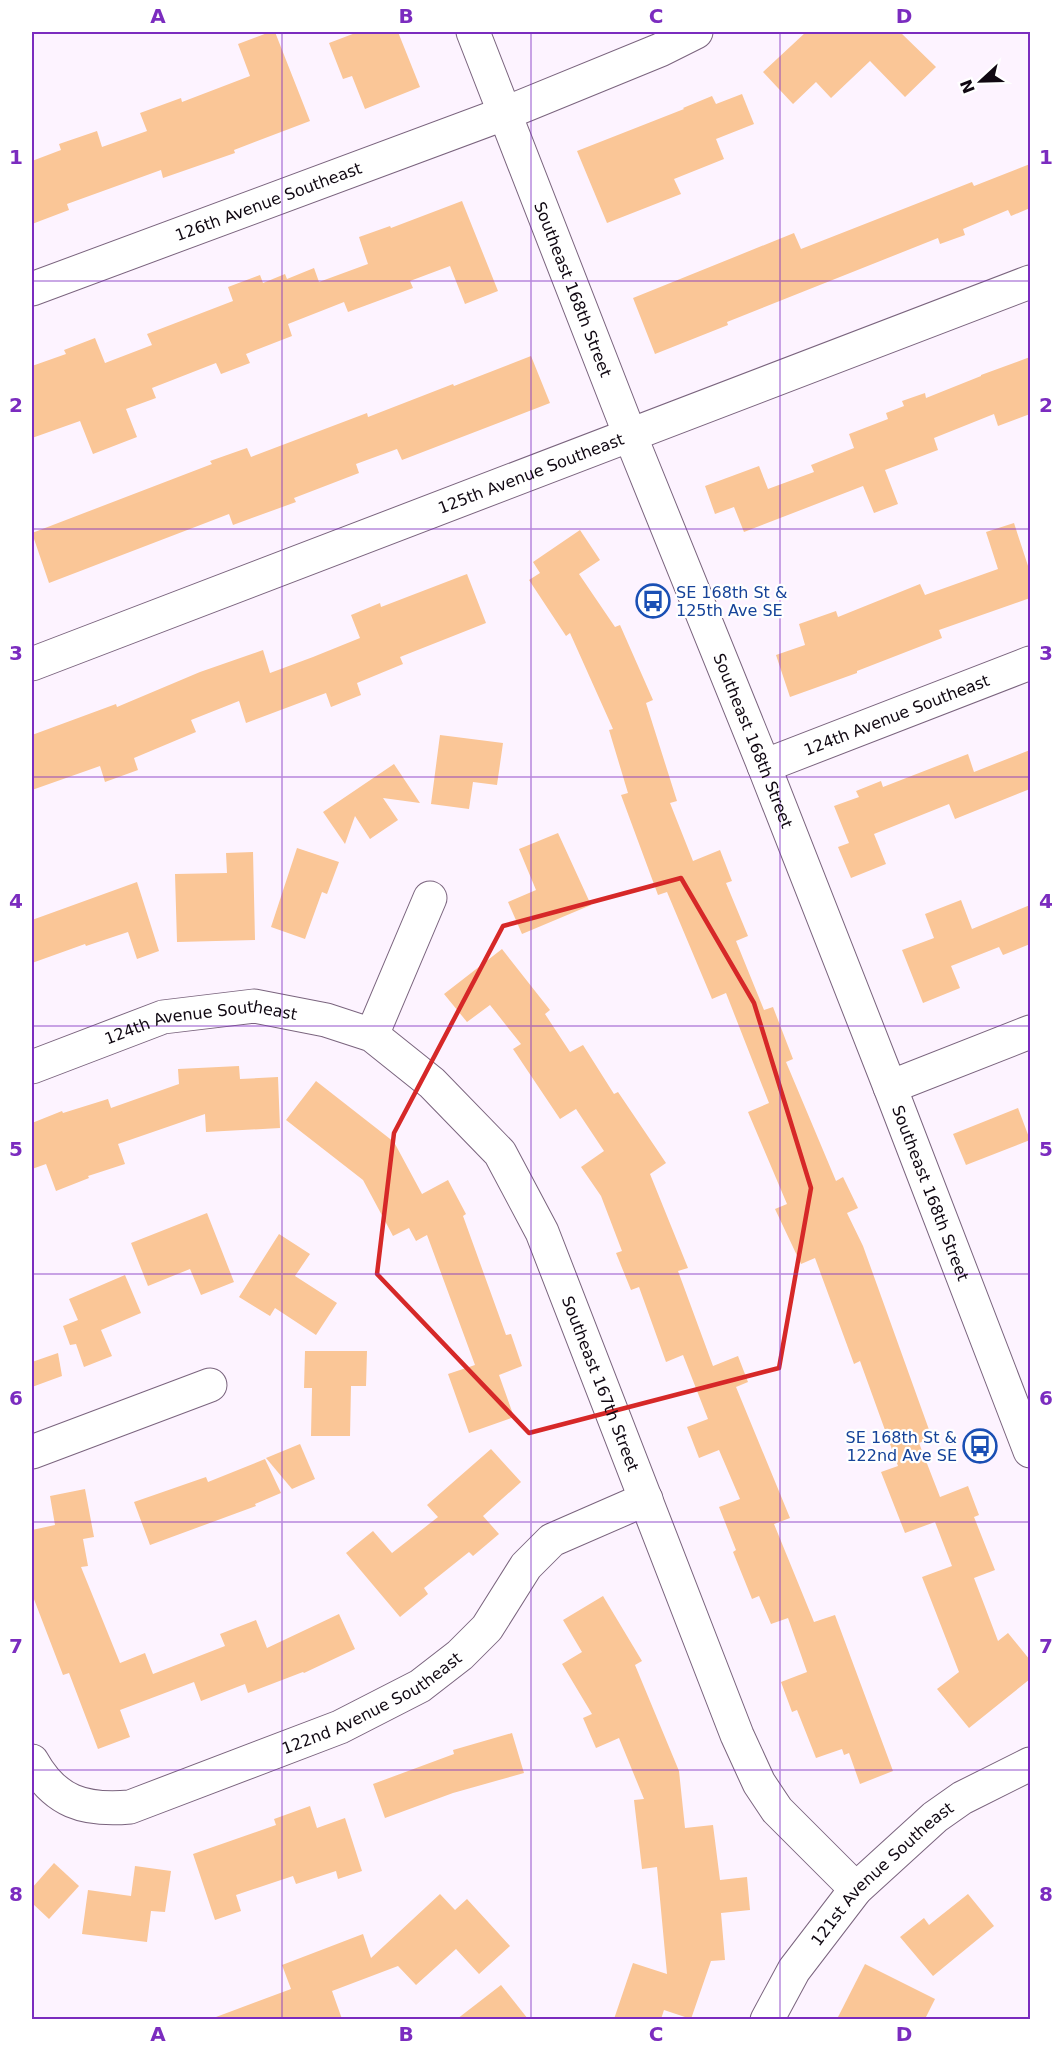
<svg xmlns="http://www.w3.org/2000/svg" width="1062" height="2051" font-family="'DejaVu Sans',sans-serif">
	<rect width="100%" height="100%" fill="#fdf3ff"/>
	<!-- building -->
	<g fill="#fac697">
		<polygon points="270,32 275,32 310,121 234,150 235,153 163,178 161,170 67,204 69,210 32,224 32,161 61,150 59,144 97,131 102,147 147,131 140,113 181,98 182,102 250,76 238,44"/>
		<polygon points="358,32 398,32 420,87 365,109 352,76 343,79 329,43"/>
		<polygon points="806,32 900,32 936,67 905,97 870,61 831,98 816,82 793,104 763,72"/>
		<polygon points="742,94 754,124 716,139 724,159 674,179 681,194 607,223 577,151 684,109 683,108 712,96 716,104"/>
		<polygon points="1030,164 1030,208 1011,216 1008,210 963,229 965,235 940,244 938,238 727,322 728,325 655,354 633,298 794,233 801,249 972,182 974,186"/>
		<polygon points="462,201 498,291 465,304 450,266 410,281 413,288 348,312 344,302 288,324 292,336 246,354 250,363 221,374 216,363 152,388 156,398 126,409 137,437 93,454 80,421 32,438 32,366 66,354 64,350 95,338 105,363 152,345 147,334 233,301 228,287 260,275 263,283 285,274 287,279 314,268 319,282 368,264 359,237 390,226 391,228"/>
		<polygon points="531,356 550,403 402,460 397,449 356,464 359,473 294,498 296,502 233,525 229,514 49,583 32,533 212,464 210,461 247,448 251,457 367,413 368,417 453,384 454,386"/>
		<polygon points="1030,357 1030,414 998,426 994,414 934,438 938,450 885,470 898,504 874,513 863,486 744,532 734,507 715,514 705,486 759,466 768,489 814,472 811,465 854,448 849,434 888,419 886,413 904,406 902,401 925,393 926,398 981,376 981,375"/>
		<polygon points="1014,523 1030,572 1030,598 939,630 942,638 857,671 857,673 790,697 776,655 805,645 799,624 836,611 838,617 920,584 925,595 998,569 986,532"/>
		<polygon points="580,530 600,560 579,574 615,627 620,625 653,700 646,703 677,801 670,803 693,861 720,850 732,881 726,883 748,936 736,941 764,1010 773,1007 793,1059 786,1062 836,1181 843,1177 858,1208 847,1213 863,1246 932,1438 919,1443 940,1497 968,1486 979,1515 974,1517 995,1570 974,1578 998,1641 1008,1633 1030,1660 1030,1679 969,1728 937,1689 959,1672 922,1577 952,1566 935,1522 905,1533 881,1472 898,1466 860,1361 854,1364 815,1258 801,1264 775,1209 787,1204 748,1112 769,1103 726,993 712,999 667,892 658,895 621,795 628,793 609,730 613,729 570,633 566,636 529,580 540,573 533,562"/>
		<polygon points="467,574 486,623 400,657 403,664 357,683 361,695 331,707 326,693 246,723 239,701 191,720 196,732 134,758 138,770 105,782 100,766 32,790 32,735 116,704 117,707 200,672 263,650 270,673 313,657 360,638 351,615 380,603 381,607"/>
		<polygon points="440,735 503,743 497,785 473,782 469,809 431,804"/>
		<polygon points="1030,750 1030,789 955,819 949,804 874,834 886,864 851,878 838,847 849,843 834,806 859,797 856,791 881,781 883,787 968,754 974,772"/>
		<polygon points="394,764 420,803 383,798 398,820 370,839 355,816 345,844 323,812"/>
		<polygon points="558,833 591,905 522,934 508,902 536,890 519,849"/>
		<polygon points="297,848 339,862 327,894 322,892 305,939 271,927"/>
		<polygon points="253,852 255,940 177,942 175,874 227,873 226,853"/>
		<polygon points="137,882 159,951 137,959 128,932 86,946 85,944 32,963 32,920"/>
		<polygon points="961,900 972,929 1030,905 1030,944 1003,955 999,947 951,966 960,988 923,1003 902,950 934,938 925,914"/>
		<polygon points="502,949 550,1010 545,1014 570,1052 583,1045 614,1094 618,1092 666,1163 650,1174 688,1268 678,1271 713,1366 738,1356 748,1382 736,1387 790,1518 774,1524 814,1622 835,1615 893,1771 860,1784 849,1753 844,1755 842,1749 816,1758 797,1710 792,1712 781,1682 807,1672 788,1618 771,1624 759,1596 752,1599 733,1552 736,1550 719,1507 740,1499 719,1450 699,1458 687,1427 708,1419 683,1355 666,1362 639,1287 631,1290 616,1253 622,1251 601,1196 581,1167 604,1151 576,1109 560,1119 513,1049 521,1044 490,1005 467,1022 444,994"/>
		<polygon points="239,1066 240,1079 278,1077 280,1128 206,1132 205,1114 118,1144 125,1164 88,1176 89,1178 56,1191 46,1164 32,1169 32,1123 62,1111 63,1113 108,1099 111,1108 179,1084 178,1069"/>
		<polygon points="316,1081 394,1142 422,1194 448,1180 466,1214 463,1216 506,1335 511,1334 522,1366 499,1375 514,1417 469,1433 448,1374 475,1365 427,1235 416,1241 409,1228 393,1236 363,1180 286,1120"/>
		<polygon points="1018,1108 1030,1140 966,1165 953,1134"/>
		<polygon points="207,1213 234,1282 201,1295 190,1269 148,1286 131,1243"/>
		<polygon points="279,1234 310,1254 295,1276 337,1303 316,1335 275,1308 270,1316 239,1297"/>
		<polygon points="125,1275 141,1313 101,1330 112,1356 84,1367 76,1344 70,1345 63,1326 78,1320 69,1299"/>
		<polygon points="305,1351 367,1351 366,1386 351,1386 350,1436 311,1436 312,1388 304,1388"/>
		<polygon points="58,1353 62,1376 32,1387 32,1362"/>
		<polygon points="300,1444 315,1479 292,1489 266,1458"/>
		<polygon points="491,1449 521,1482 483,1516 499,1534 473,1556 469,1552 424,1588 428,1594 400,1617 346,1553 373,1531 392,1553 438,1517 427,1505"/>
		<polygon points="265,1459 281,1493 255,1504 256,1506 150,1545 134,1502 206,1477 208,1482"/>
		<polygon points="85,1489 94,1537 83,1539 88,1566 81,1567 120,1663 145,1653 153,1674 225,1646 220,1634 256,1620 267,1648 339,1614 355,1649 304,1673 303,1672 248,1693 245,1684 201,1701 194,1682 120,1710 130,1737 98,1749 69,1673 63,1675 32,1594 32,1530 55,1525 50,1496"/>
		<polygon points="603,1596 642,1661 635,1665 679,1771 685,1828 713,1825 720,1880 747,1877 750,1910 721,1913 725,1960 711,1961 691,2019 664,2010 661,2019 614,2019 633,1963 667,1974 657,1867 642,1869 634,1800 644,1799 619,1738 596,1748 583,1718 592,1714 562,1664 582,1652 563,1620"/>
		<polygon points="512,1733 524,1773 453,1793 385,1818 373,1784 454,1754 453,1750"/>
		<polygon points="310,1806 317,1828 345,1818 362,1871 338,1879 336,1871 296,1884 293,1876 236,1895 241,1911 215,1920 193,1854 276,1825 274,1819"/>
		<polygon points="54,1863 79,1886 49,1919 32,1903 32,1888"/>
		<polygon points="135,1866 171,1871 165,1912 151,1911 147,1942 82,1934 88,1890 131,1896"/>
		<polygon points="440,1894 455,1910 467,1899 510,1946 479,1974 456,1949 416,1985 398,1966 332,1991 342,2019 216,2019 216,2017 291,1989 282,1965 363,1934 371,1958"/>
		<polygon points="968,1894 994,1926 933,1976 900,1937 924,1918 929,1925"/>
		<polygon points="865,1964 935,1999 925,2019 837,2019"/>
		<polygon points="501,1985 528,2019 457,2019"/>
	</g>
	<g fill="none" stroke-linecap="round" stroke-linejoin="round">
		<defs>
			<g id="minor">
				<path id="s1" d="M32 289 506 113 660 50 696 32"/>
				<path id="s2" d="M32 664 1030 282"/>
				<path id="s3" d="M764 766 1030 663"/>
				<polyline points="372,1035 430,898"/>
				<path id="s4" d="M32 1067 163 1017 254 1006 326 1020 372 1035 432 1083 500 1153 542 1232 737 1735 759 1783 777 1810 856 1889"/>
				<polyline points="890,1087 1030,1032"/>
				<polyline points="32,1452 210,1385"/>
				<path id="s5" d="M32 1761C55 1802 84 1811 130 1807L340 1727 420 1686 460 1655 487 1628 526 1566 552 1540 646 1499"/>
				<path id="s6" d="M767 2020 794 1970 856 1889 935 1817 962 1798 1030 1764"/>
			</g>
			<g id="tertiary">
				<path id="s7" d="M473 32 630 435 764 766 890 1087 1030 1451"/>
			</g>
		</defs>
		<!-- minor casing -->
		<use href="#minor" stroke="#7a647e" stroke-width="35"/>
		<!-- tertiary casing -->
		<use href="#tertiary" stroke="#7a647e" stroke-width="35"/>
		<!-- minor -->
		<use href="#minor" stroke="#fff" stroke-width="33"/>
		<!-- tertiary -->
		<use href="#tertiary" stroke="#fff" stroke-width="33"/>
	</g>
	<!-- marked area -->
	<path fill="none" stroke="#d62828" stroke-width="4.5" stroke-linejoin="round" d="M681 878 754 1003 811 1188 779 1368 529 1433 377 1274 394 1133 503 926Z"/>
	<!-- grid -->
	<path fill="none" stroke="#7b2cbf" stroke-width="1.5" stroke-opacity="0.55" d="M282 32V2020M531 32V2020M780 32V2020M32 281H1030M32 529H1030M32 777H1030M32 1026H1030M32 1274H1030M32 1522H1030M32 1770H1030"/>
	<!-- icons -->
	<defs>
		<symbol id="bus-ring" viewBox="-11 -11 22 22"><circle r="9.5" fill="#fff" stroke="#1a4fb4" stroke-width="1.5"/><path d="M-5-6H5V4H4V6H2V4H-2V6H-4V4H-5ZM-3.5-4V0h7V-4ZM-3.5 1.2v1.5H-2V1.2ZM2 1.2v1.5H3.5V1.2Z" fill="#1a4fb4"/></symbol>
	</defs>
	<g fill-rule="evenodd">
		<use href="#bus-ring" x="634" y="582" width="38" height="38"/>
		<use href="#bus-ring" x="961" y="1427" width="38" height="38"/>
	</g>
	<g text-anchor="middle" dominant-baseline="central" stroke-width="4.5" stroke-linejoin="round" paint-order="stroke">
		<!-- street labels -->
		<g font-size="16" fill="#100812" stroke="#fff">
			<text stroke="none"><textPath href="#s1" startOffset="252">126th Avenue Southeast</textPath></text>
			<text stroke="none"><textPath href="#s7" startOffset="276">Southeast 168th Street</textPath></text>
			<text stroke="none"><textPath href="#s2" startOffset="534">125th Avenue Southeast</textPath></text>
			<text stroke="none"><textPath href="#s3" startOffset="142">124th Avenue Southeast</textPath></text>
			<text stroke="none"><textPath href="#s7" startOffset="762">Southeast 168th Street</textPath></text>
			<text stroke="none"><textPath href="#s4" startOffset="177">124th Avenue Southeast</textPath></text>
			<text stroke="none"><textPath href="#s7" startOffset="1248">Southeast 168th Street</textPath></text>
			<text stroke="none"><textPath href="#s4" startOffset="780">Southeast 167th Street</textPath></text>
			<text stroke="none"><textPath href="#s5" startOffset="380">122nd Avenue Southeast</textPath></text>
			<text stroke="none"><textPath href="#s6" startOffset="188">121st Avenue Southeast</textPath></text>
		</g>
		<!-- transit labels -->
		<g font-size="16" fill="#164399" stroke="#fff" text-anchor="start">
			<text x="676" y="592">SE 168th St &amp;<tspan x="676" dy="18">125th Ave SE</tspan></text>
			<text x="957" y="1437" text-anchor="end">SE 168th St &amp;<tspan x="957" dy="18">122nd Ave SE</tspan></text>
		</g>
	</g>
	<!-- border -->
	<rect width="1062" height="2051" fill="none" stroke="#ffffff" stroke-width="66"/>
	<!-- north arrow -->
	<g transform="translate(981 81) rotate(248)" stroke="#ffffff" stroke-width="4.5" paint-order="stroke">
	<path d="M0-4.5L10 22L0 15L-10 22Z" fill="#100812"/>
	<text y="-9" font-size="16" font-weight="bold" text-anchor="middle" fill="#100812">N</text>
	</g>
	<rect x="33" y="33" width="996" height="1985" fill="none" stroke="#7b2cbf" stroke-width="2"/>
	<g font-size="20" text-anchor="middle" font-weight="bold" fill="#7b2cbf">
		<text x="158" y="23">A</text>
		<text x="406" y="23">B</text>
		<text x="656" y="23">C</text>
		<text x="904" y="23">D</text>
		<text x="16" y="164">1</text>
		<text x="1046" y="164">1</text>
		<text x="16" y="412">2</text>
		<text x="1046" y="412">2</text>
		<text x="16" y="660">3</text>
		<text x="1046" y="660">3</text>
		<text x="16" y="908">4</text>
		<text x="1046" y="908">4</text>
		<text x="16" y="1156">5</text>
		<text x="1046" y="1156">5</text>
		<text x="16" y="1405">6</text>
		<text x="1046" y="1405">6</text>
		<text x="16" y="1653">7</text>
		<text x="1046" y="1653">7</text>
		<text x="16" y="1901">8</text>
		<text x="1046" y="1901">8</text>
		<text x="158" y="2041">A</text>
		<text x="406" y="2041">B</text>
		<text x="656" y="2041">C</text>
		<text x="904" y="2041">D</text>
	</g>
</svg>
